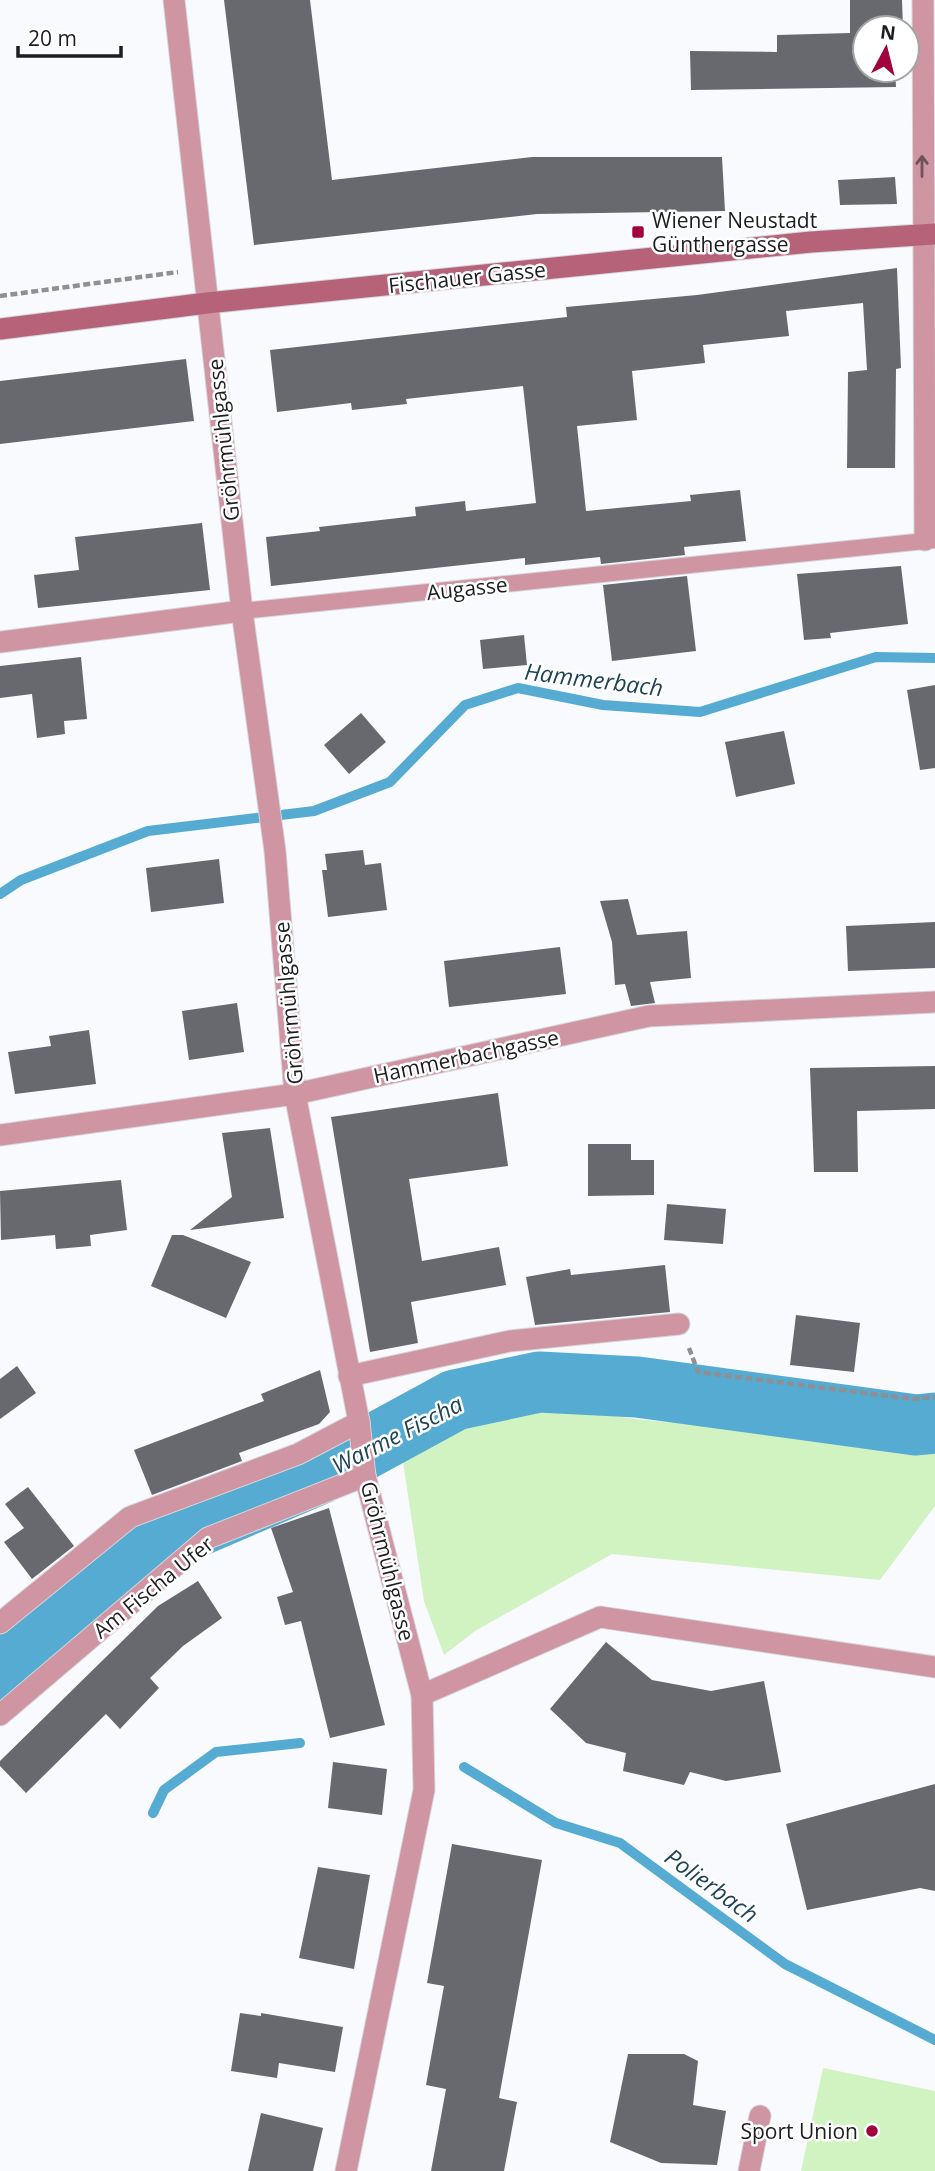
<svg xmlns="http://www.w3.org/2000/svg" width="935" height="2171" font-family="'Open Sans',sans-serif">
	<rect width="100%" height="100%" fill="#f8fafe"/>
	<!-- green -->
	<g fill="#d1f2c1">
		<polygon points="534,1403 635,1419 935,1447 935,1506 880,1580 612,1554 475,1631 444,1655 424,1601 402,1455 455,1417"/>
		<polygon points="823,2068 935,2091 935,2171 801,2171"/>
	</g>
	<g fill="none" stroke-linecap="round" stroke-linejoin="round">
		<!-- stream -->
		<g stroke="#55abd2" stroke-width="10">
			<polyline points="0,894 21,880 148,831 314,811 390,782 465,705 518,688 603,705 700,712 876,657 935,658"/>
			<polyline points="464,1767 556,1823 620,1843 785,1964 935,2040"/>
			<polyline points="153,1813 164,1790 216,1752 300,1743"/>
		</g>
		<!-- river -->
		<polyline stroke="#55abd2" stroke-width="61" points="0,1673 124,1567 165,1540 319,1474 455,1400 539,1382 637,1387 916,1425 935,1423"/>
	</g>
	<!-- building -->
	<g fill="#67696f">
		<polygon points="224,0 310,0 332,180 532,157 722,157 725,211 537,214 254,245"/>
		<polygon points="850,0 902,0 903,28 865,28 865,70 895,70 896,87 691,90 690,51 777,52 777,35 850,33"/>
		<polygon points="895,177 897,204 840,205 838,180"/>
		<polygon points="897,268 901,368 896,369 895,468 847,468 848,372 867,370 863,303 786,311 789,336 703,345 705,363 632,371 637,420 577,426 586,511 691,501 690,495 740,490 746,541 684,547 685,555 601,564 600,557 525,565 525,558 271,586 266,537 320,531 319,527 416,516 415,507 465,501 466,511 536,503 523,386 406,399 407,404 352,410 351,403 277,412 270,350 567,317 566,307 697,295"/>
		<polygon points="186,359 194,421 0,444 0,381"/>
		<polygon points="202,523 210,590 38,608 34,575 79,570 75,537"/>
		<polygon points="901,566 908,624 830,633 831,638 804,640 797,574"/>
		<polygon points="687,576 696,651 612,661 603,585"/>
		<polygon points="524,635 527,665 483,669 480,640"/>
		<polygon points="81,657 87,719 64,721 65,734 37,738 32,694 0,698 0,666"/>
		<polygon points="935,685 935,768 920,770 907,690"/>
		<polygon points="361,713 386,742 349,774 324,745"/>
		<polygon points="784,731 795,784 736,797 725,742"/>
		<polygon points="363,850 365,865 381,863 387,910 328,917 322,870 327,870 325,854"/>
		<polygon points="219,859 224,903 151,912 146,868"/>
		<polygon points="628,899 637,935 687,931 691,978 650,982 655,1003 631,1006 625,984 615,985 612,942 600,901"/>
		<polygon points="935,922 935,968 848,971 846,926"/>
		<polygon points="560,947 566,994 449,1007 444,961"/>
		<polygon points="237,1003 244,1052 189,1060 182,1011"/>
		<polygon points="89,1030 96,1084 15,1094 8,1052 51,1046 49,1036"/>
		<polygon points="935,1066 935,1109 857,1111 858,1172 814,1172 810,1068"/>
		<polygon points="498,1093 508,1166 409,1179 422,1261 499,1247 506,1285 411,1302 418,1343 370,1352 331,1117"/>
		<polygon points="270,1128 284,1218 190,1230 232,1197 222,1133"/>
		<polygon points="588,1144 631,1144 631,1160 654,1160 654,1195 588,1196"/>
		<polygon points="121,1180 127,1230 90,1235 91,1246 56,1249 55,1235 1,1240 0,1191"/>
		<polygon points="667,1204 726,1209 723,1244 664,1240"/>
		<polygon points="172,1235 183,1235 251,1262 226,1318 151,1286"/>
		<polygon points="665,1265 670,1312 535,1325 526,1277 570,1269 571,1275"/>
		<polygon points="796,1315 860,1323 854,1372 790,1365"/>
		<polygon points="17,1366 36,1393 0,1419 0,1379"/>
		<polygon points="320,1370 330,1412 319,1424 239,1453 242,1461 152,1495 134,1450 264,1401 261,1394"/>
		<polygon points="28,1487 74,1546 32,1579 4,1542 24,1528 5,1504"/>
		<polygon points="329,1508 385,1725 330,1738 301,1621 285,1625 277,1597 293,1592 271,1528"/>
		<polygon points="198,1581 222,1618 183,1646 150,1678 159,1688 120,1729 106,1714 26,1793 0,1766 0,1761 158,1606"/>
		<polygon points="606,1642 652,1680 711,1691 764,1681 781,1772 726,1781 690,1772 684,1785 623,1771 626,1753 586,1743 550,1709"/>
		<polygon points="333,1762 387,1769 382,1815 328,1808"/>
		<polygon points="935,1784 935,1891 920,1888 807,1910 786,1824"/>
		<polygon points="452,1844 542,1860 499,2098 517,2102 504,2171 431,2171 446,2089 426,2085 444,1986 427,1983"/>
		<polygon points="318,1867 370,1875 354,1969 299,1958"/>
		<polygon points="240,2013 261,2016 261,2013 343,2027 335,2072 279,2063 277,2078 231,2071"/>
		<polygon points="628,2054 684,2054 698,2061 693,2105 726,2111 717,2165 661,2163 610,2142"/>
		<polygon points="261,2113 323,2128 313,2171 248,2171"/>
	</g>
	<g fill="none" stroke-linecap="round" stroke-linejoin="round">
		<defs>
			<polyline id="lane" points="242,611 935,540"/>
			<g id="street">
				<polyline points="174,0 242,611 275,851 295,1094 359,1422 365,1476 422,1695 424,1790 346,2171"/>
				<polyline points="923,0 925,540"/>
				<polyline points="0,642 242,611"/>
				<polyline points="0,1135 295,1094 649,1016 935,1002"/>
				<polyline points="349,1376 510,1341 679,1324"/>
				<polyline points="0,1623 130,1517 298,1454 359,1422"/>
				<polyline points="422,1695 600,1617 935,1667"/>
				<polyline points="0,1715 208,1538 365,1476"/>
				<polyline points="749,2171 760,2116"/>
			</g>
			<polyline id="secondary" points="0,329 207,303 811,242 935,234"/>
		</defs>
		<!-- lane casing -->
		<use href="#lane" stroke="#d5d7da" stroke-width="18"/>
		<!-- street casing -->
		<use href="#street" stroke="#d5d7da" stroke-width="23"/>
		<!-- secondary casing -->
		<use href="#secondary" stroke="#d5d7da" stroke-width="23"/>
		<!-- path -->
		<g stroke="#8e9093" stroke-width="4.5" stroke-dasharray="7 3.5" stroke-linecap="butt">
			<polyline points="0,296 178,272"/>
			<polyline points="689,1348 698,1372 913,1399 935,1397"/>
		</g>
		<!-- lane -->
		<use href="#lane" stroke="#d095a3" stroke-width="16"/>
		<!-- street -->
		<use href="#street" stroke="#d095a3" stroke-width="21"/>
		<!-- secondary -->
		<use href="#secondary" stroke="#b6637a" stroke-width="21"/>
	</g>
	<!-- one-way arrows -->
	<defs><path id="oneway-shaft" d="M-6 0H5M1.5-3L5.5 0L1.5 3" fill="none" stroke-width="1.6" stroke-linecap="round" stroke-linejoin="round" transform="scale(1.75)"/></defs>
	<use stroke="#6d535b" href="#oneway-shaft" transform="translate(922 166) rotate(-90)"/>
	<!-- markers -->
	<g fill="#a1033e" stroke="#fff" stroke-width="2.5">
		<rect x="631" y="225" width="14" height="14" rx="3.5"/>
		<circle cx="872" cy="2131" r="7"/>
	</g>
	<g text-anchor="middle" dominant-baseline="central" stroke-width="5" stroke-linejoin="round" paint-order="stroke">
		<!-- poi labels -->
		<g font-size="21" fill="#1c1d20" stroke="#fff" text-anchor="start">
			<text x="652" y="220">Wiener Neustadt<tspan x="652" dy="24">Günthergasse</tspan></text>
			<text x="858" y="2131" text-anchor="end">Sport Union</text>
		</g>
		<!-- street labels -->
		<g font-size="21" fill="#1c1d20" stroke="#fff">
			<text transform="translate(467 277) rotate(-6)">Fischauer Gasse</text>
			<text transform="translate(223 440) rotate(-96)">Gröhrmühlgasse</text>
			<text transform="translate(467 588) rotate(-6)">Augasse</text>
			<text transform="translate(288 1003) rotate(-95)">Gröhrmühlgasse</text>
			<text transform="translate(466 1056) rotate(-12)">Hammerbachgasse</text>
			<text transform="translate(388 1561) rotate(76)">Gröhrmühlgasse</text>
			<text transform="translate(153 1587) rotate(-39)">Am Fischa Ufer</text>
		</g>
		<!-- water labels -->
		<g font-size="23" font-style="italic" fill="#1e4455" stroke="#fff">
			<text transform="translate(594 679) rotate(7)">Hammerbach</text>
			<text transform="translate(397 1434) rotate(-27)">Warme Fischa</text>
			<text transform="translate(712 1885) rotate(36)">Polierbach</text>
		</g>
	</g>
	<!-- north arrow -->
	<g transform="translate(886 49) rotate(7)"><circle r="33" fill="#ffffff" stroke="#a4a5a6" stroke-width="2"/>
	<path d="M0-5L12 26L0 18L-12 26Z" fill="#a1033e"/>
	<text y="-10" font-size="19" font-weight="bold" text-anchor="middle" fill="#1c1d20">N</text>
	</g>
	<!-- scale -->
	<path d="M18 46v10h103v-10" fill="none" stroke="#1c1d20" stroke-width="3.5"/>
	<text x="28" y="46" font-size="21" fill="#1c1d20" stroke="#ffffff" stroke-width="5" paint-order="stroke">20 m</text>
</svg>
